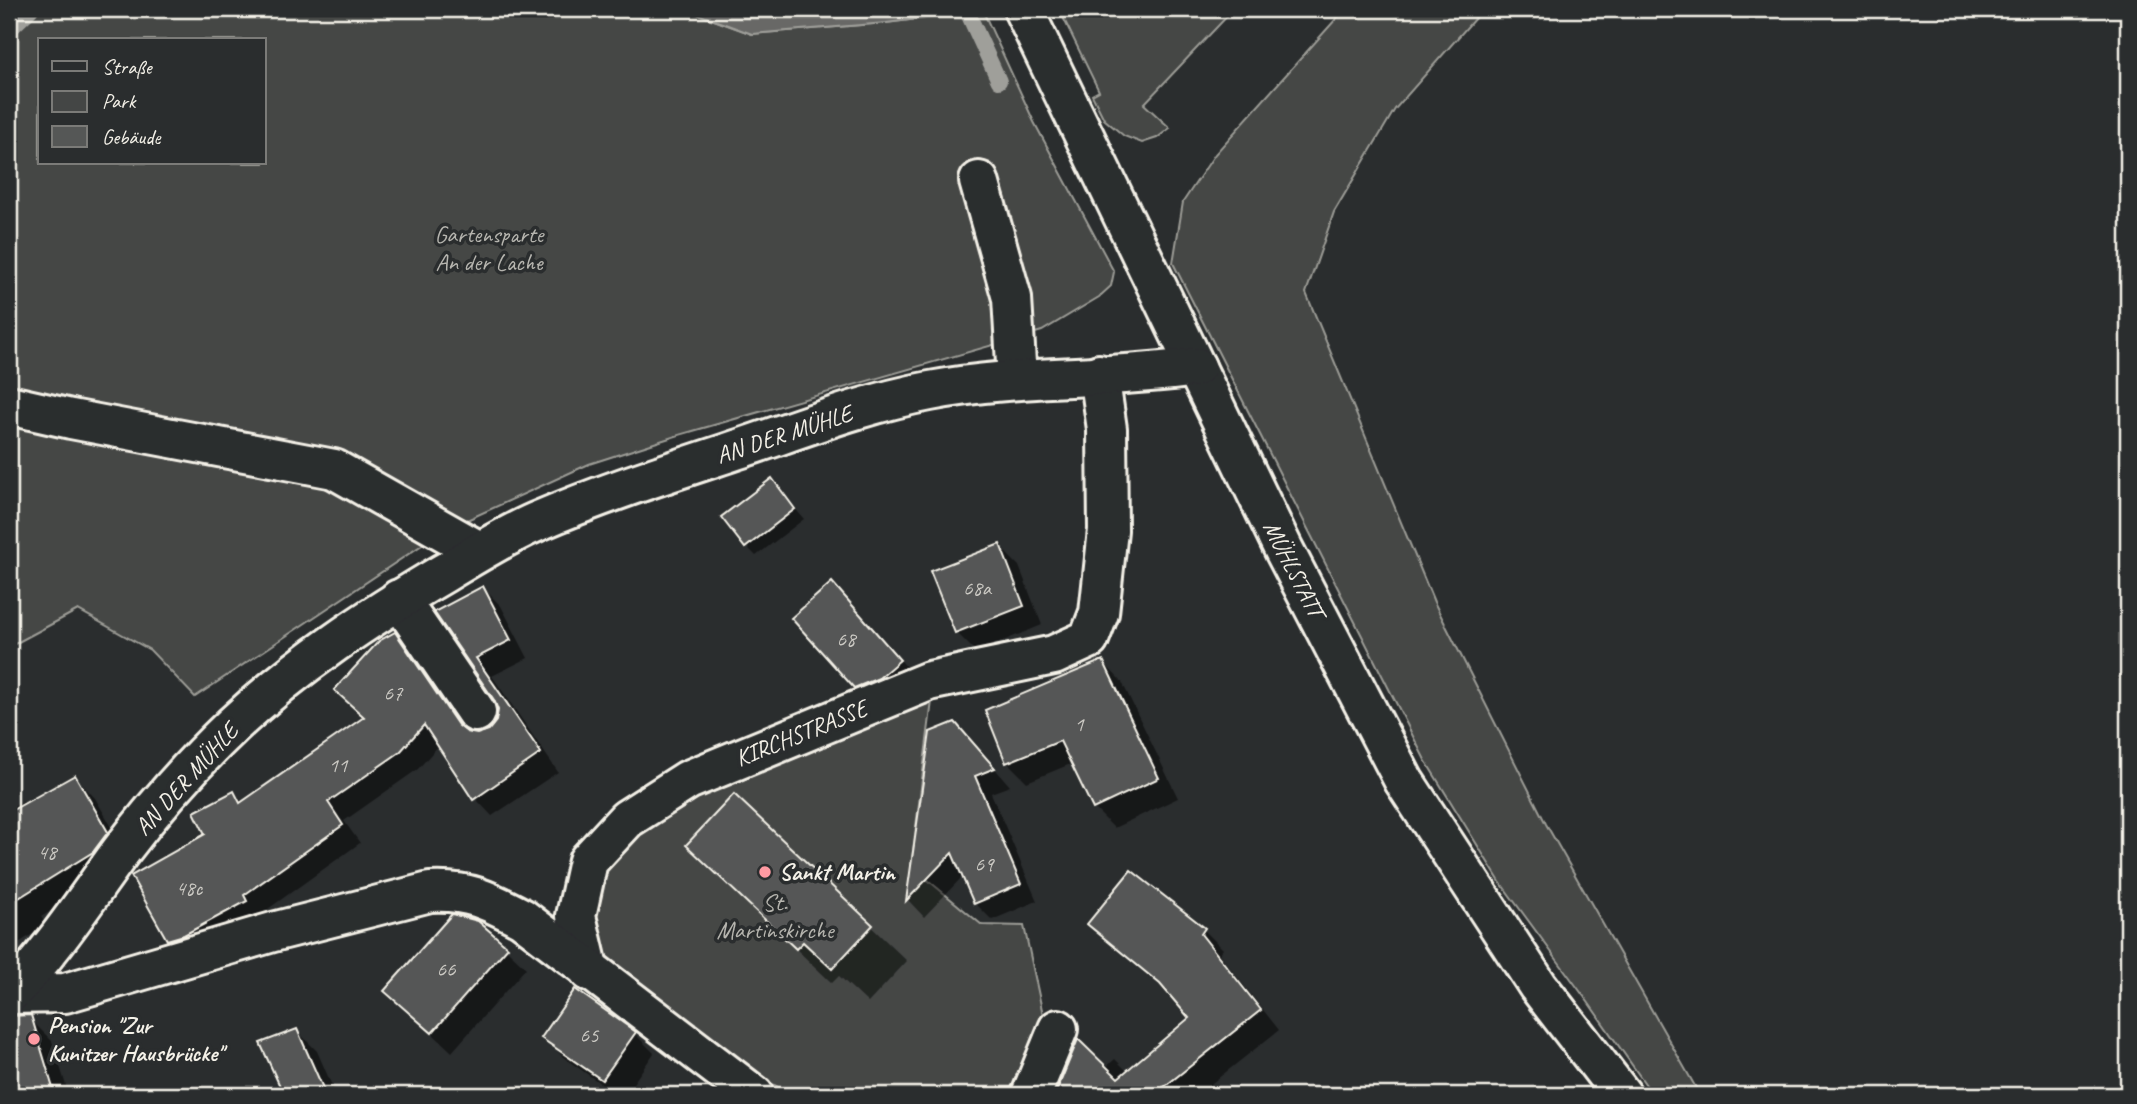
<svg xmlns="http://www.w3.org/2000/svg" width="2137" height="1104" font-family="Caveat,sans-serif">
	<rect width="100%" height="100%" fill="#2a2d2e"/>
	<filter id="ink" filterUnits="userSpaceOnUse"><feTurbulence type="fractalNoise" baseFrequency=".0143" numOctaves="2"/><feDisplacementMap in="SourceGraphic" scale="14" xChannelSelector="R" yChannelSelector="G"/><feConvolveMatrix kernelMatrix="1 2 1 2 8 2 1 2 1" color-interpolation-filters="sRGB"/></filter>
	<g filter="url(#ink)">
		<!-- green -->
		<g fill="#444645" stroke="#9c9c96" stroke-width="2" fill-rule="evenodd">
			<path d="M9 9H684L752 34 886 23 983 11 1034 122 1114 272 1111 286 1099 297 1042 331 679 435 589 464 443 531 195 697 150 650 78 610 9 647ZM40 40H264V163H40Z"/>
			<polygon points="1059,9 1234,9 1144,104 1170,128 1157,138 1142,143 1124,136 1104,119 1092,95 1099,91"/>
			<polygon points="1345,9 1483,9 1395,109 1334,212 1306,293 1434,602 1546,824 1700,1095 1653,1095 1588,1002 1500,882 1425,760 1173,263 1183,202 1215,154"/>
			<polygon points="933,693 911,866 982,925 1024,926 1045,1024 1018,1095 792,1095 700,1042 607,963 588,928 601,869 635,833 719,780"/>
		</g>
		<!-- water -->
		<polygon fill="#676866" stroke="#9f9f9a" stroke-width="2" points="684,9 994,9 886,23 752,34"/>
		<!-- shadow -->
		<g fill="#0007">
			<polygon points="771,480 804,519 756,556 746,546"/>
			<polygon points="999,546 1019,566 1042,625 976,652 956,632"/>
			<polygon points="483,588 501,606 528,658 492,676 558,772 492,816 475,798 439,745 418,769 344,821 360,843 261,914 264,919 187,957 168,939 208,835 234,793 244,803 365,718 395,634 413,652 469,734 477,736 490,731 498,722 499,710 496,700 437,612"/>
			<polygon points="850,603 917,679 874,706 855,687"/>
			<polygon points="1103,662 1122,682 1178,798 1114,828 1094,808 1073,763 1027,782 1007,762"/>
			<polygon points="932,733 972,742 1010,786 991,793 1037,901 992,920 975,903 963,876 924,917 908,900"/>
			<polygon points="75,777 95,798 127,853 114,872 41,917 47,925 9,949 9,809 23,801 26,804"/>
			<polygon points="734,796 907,961 868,1003 839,976 832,983 723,880"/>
			<polygon points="1131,873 1204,930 1223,949 1219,954 1279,1030 1197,1095 1066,1095 1059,1089 1105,1068 1115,1059 1128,1072 1192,1018 1172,995 1109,943 1090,924"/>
			<polygon points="477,922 526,968 452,1052 387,991"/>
			<polygon points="32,1021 52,1041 69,1095 9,1095 9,1026 10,1028"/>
			<polygon points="297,1031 317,1051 336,1095 286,1095 262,1044"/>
			<polygon points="635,1034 654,1053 625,1095 617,1095 563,1057 544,1037"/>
		</g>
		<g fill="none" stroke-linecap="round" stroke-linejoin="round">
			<!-- stream -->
			<g stroke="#9f9f9a" stroke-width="16">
				<polyline points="966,9 999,81"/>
				<polyline points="9,30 31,9"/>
			</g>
		</g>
		<!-- building -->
		<g fill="#555756" stroke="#f4f1e8" stroke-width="2">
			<polygon points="772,478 795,509 745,548 721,517"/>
			<polygon points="1000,544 1024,606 955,633 930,571"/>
			<polygon points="832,582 900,660 879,678 854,688 791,618"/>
			<polygon points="483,586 511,640 476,658 541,753 473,800 424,725 400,752 328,802 343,825 244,895 247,901 184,935 167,940 131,876 205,834 194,812 234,791 240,803 364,717 334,690 379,641 395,632 458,725 467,732 477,734 489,730 496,721 498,710 494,700 434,612"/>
			<polygon points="1103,660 1159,778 1093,809 1060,741 1006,763 985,710"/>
			<polygon points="955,722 995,768 975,776 1021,884 974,904 952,853 906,901 930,732"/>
			<polygon points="75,775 108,832 93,852 9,904 9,812"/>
			<polygon points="734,794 873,925 832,969 803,942 796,949 686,845"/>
			<polygon points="1131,870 1205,928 1201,934 1261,1010 1154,1095 1055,1095 1078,1039 1118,1078 1189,1018 1160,984 1087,924"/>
			<polygon points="452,914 478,921 508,947 432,1033 384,991"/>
			<polygon points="575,989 636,1032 602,1080 541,1038"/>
			<polygon points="31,1015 55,1095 9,1095 9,1016"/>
			<polygon points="297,1029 326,1095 284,1095 260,1043"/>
		</g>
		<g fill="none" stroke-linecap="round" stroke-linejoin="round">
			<defs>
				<g id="minor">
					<polyline points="1023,9 1284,550 1404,781 1538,986 1622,1095"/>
					<polyline points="979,181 1012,298 1017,380"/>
					<polyline points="9,405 71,419 334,469 479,551"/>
					<polyline points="399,599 476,712"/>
					<polyline points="589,971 576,916 588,861 627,819 688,780 929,681 1054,655 1089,639 1099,613 1108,530 1107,429 1099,374"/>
					<path d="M10 994 65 993 273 932 430 892C469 890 488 900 522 918L754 1095"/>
					<path d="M9 995C52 952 85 900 121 851 155 806 193 763 233 725 297 665 369 617 444 573 474 555 504 536 536 522 603 493 673 471 742 448 804 427 866 403 930 391 1018 374 1108 380 1196 367"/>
					<polyline points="1031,1095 1058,1029"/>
				</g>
			</defs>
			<!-- minor casing -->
			<use href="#minor" stroke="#f4f1e8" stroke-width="44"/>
			<!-- minor -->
			<use href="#minor" stroke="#2a2d2e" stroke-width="38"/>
		</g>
	</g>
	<!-- markers -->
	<g fill="#ff9aa2" stroke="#2a2d2e" stroke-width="2.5">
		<circle cx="765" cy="872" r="7"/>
		<circle cx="34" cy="1039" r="7"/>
	</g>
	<g text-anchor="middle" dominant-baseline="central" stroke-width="7" stroke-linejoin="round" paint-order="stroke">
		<!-- number labels -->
		<g font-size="21" fill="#cccac4">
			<text x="977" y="588">68a</text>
			<text x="846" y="639">68</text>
			<text x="393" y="693">67</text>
			<text x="1079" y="724">1</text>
			<text x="338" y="765">11</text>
			<text x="47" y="852">48</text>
			<text x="984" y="864">69</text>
			<text x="189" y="888">48c</text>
			<text x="446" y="969">66</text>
			<text x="589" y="1035">65</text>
		</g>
		<!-- park labels -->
		<g font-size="24" fill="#b6b5af" stroke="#2a2d2e">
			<text x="489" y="234">Gartensparte<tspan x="489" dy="28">An der Lache</tspan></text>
			<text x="775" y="902">St.<tspan x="775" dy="28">Martinskirche</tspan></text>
		</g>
		<!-- street labels -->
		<g font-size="24" fill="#f4f1e8" stroke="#2a2d2e">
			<text transform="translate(784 434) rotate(-18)">AN DER MÜHLE</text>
			<text transform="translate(1294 569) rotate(63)">MÜHLSTATT</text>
			<text transform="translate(801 733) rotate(-22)">KIRCHSTRASSE</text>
			<text transform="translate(186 779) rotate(-48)">AN DER MÜHLE</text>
		</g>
		<!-- poi labels -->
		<g font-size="24" font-weight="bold" fill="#f4f1e8" stroke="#2a2d2e" text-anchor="start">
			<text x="779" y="872">Sankt Martin</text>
			<text x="48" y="1025">Pension "Zur<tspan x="48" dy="28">Kunitzer Hausbrücke"</tspan></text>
		</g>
	</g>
	<!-- margin -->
	<rect width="2137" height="1104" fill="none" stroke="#2a2d2e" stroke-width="35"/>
	<rect x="18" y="18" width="2102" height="1069" fill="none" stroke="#f4f1e8" stroke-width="2.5" filter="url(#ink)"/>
	<!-- legend -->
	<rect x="38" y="38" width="228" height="126" fill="#2a2d2e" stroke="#7b7b78" stroke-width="2"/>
	<rect x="52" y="61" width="35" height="10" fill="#2a2d2e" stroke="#7b7b78" stroke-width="2"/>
	<text x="102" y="74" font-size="21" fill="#f4f1e8">Straße</text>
	<rect x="52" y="91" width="35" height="21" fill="#444645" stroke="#7b7b78" stroke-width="2"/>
	<text x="102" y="108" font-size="21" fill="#f4f1e8">Park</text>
	<rect x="52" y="126" width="35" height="21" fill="#555756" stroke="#7b7b78" stroke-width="2"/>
	<text x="102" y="144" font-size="21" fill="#f4f1e8">Gebäude</text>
</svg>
